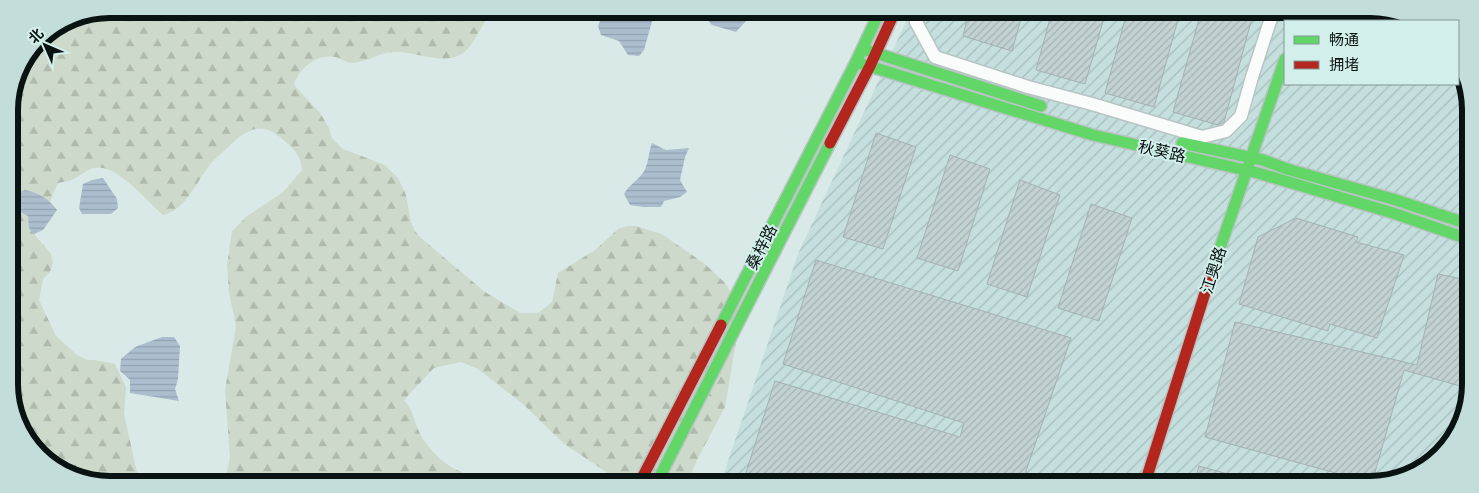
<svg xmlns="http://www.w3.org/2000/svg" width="1479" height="493" font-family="Inter,'Noto Sans SC',sans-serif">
	<defs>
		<pattern id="industrial-furrows" width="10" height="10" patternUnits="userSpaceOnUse" patternTransform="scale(1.25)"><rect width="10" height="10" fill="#c4dfdd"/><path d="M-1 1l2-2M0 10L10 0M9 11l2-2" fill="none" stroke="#a7bebd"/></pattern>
		<pattern id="forest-firs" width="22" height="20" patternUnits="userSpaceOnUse" patternTransform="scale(1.25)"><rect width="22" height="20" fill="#cddacb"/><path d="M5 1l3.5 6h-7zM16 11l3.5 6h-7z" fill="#afbaad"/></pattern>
		<pattern id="water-rules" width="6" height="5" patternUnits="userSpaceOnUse" patternTransform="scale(1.25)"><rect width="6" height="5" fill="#acbece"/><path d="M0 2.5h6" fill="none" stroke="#93a2b0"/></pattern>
		<pattern id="building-hatch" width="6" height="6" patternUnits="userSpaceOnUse" patternTransform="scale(1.25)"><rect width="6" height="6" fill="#c2d1d2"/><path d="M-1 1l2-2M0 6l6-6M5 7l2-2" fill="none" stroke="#a5b3b3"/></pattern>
	</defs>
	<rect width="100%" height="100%" fill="#d9e9e7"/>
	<!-- industrial -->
	<polygon fill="url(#industrial-furrows)" points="911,11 1396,12 1411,21 1285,21 1285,84 1458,84 1458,68 1468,90 1467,410 1431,463 1376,484 721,482 798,254"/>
	<!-- green -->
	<polygon fill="#cddacb" points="1318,12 1396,12 1411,21 1315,21"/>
	<!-- forest -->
	<path fill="url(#forest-firs)" d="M109 9 492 10C483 22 474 46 462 54 445 65 415 52 397 52 381 51 368 62 352 63 346 63 341 58 335 57 317 53 298 69 294 85L320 113 329 128 332 138 343 149 385 165 398 178 406 195 411 222 415 231 421 238 485 292 520 313H538L552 302 558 273 595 250 618 229 627 226H636L662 234 705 264 725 283 739 305 736 342 725 407 698 458 691 474 690 482H621L563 443 523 404 478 369 461 362 434 368 404 400C414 411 415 427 423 439 443 469 466 476 499 482L225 481 230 458 225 390 236 326 229 293 227 265 232 231 246 217 283 192 302 170C301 155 293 148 282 139 258 117 241 134 223 152 218 157 211 162 207 169 194 186 186 209 163 215 147 201 115 162 94 168 85 170 78 178 69 181 66 182 61 182 58 183L50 201 57 210 43 230 34 234 51 254 53 263 50 272 43 279 39 300 56 336 77 355 87 360H95L115 364 126 387 124 414 139 481H83L34 450 11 403 9 103 17 70 38 38 71 16Z"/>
	<!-- water -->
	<g fill="url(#water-rules)">
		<polygon points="604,10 636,10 653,18 644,50 639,56 628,55 619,41 601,35 598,26"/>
		<polygon points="706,10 755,11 736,32 712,25 704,16"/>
		<path d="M652 143 666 150 689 148 685 157 680 180 687 192 680 197 664 201 661 207H643L630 205 624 194C629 185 637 181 643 173 649 164 648 153 652 143Z"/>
		<polygon points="103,178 117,199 118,208 111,214 82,214 79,208 83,184 92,180"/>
		<path d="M25 190C40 193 47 198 57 210L43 230 34 234 29 228 28 216 15 209 12 202 15 195Z"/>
		<polygon points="162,337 174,337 180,346 178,379 175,389 179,401 130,393 130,380 120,371 121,359 135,347"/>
	</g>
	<!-- building -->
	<g fill="url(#building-hatch)" stroke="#a5b1b2">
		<polygon points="969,11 1023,11 1012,51 963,36"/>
		<polygon points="1052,11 1106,11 1085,84 1036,70"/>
		<polygon points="1127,12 1180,12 1154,107 1105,93"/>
		<polygon points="1201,12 1232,12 1252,18 1224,122 1218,125 1173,112"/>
		<polygon points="876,133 916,147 883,249 843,237"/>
		<polygon points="950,155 990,169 958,271 917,258"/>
		<polygon points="1020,180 1060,195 1027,297 987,284"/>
		<polygon points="1091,204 1132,218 1099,321 1058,308"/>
		<polygon points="1296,218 1358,237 1356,242 1404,255 1377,338 1330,324 1328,331 1239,304 1258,237"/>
		<polygon points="816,260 1071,338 1022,483 743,482 775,381 960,437 964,423 783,364"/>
		<polygon points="1438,274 1467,280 1467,388 1404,370 1372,483 1205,437 1235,322 1417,365"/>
		<polygon points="1199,466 1253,481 1253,484 1194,484"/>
	</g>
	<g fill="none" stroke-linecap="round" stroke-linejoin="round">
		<defs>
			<polyline id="street" points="921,11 916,22 935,57 1028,87 1092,104 1202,137 1226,131 1241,116 1252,77 1273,12"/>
			<g id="fast">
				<polyline points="1297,21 1300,12"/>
				<polyline points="863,49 1041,106"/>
				<polyline points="856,62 1093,135 1258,173 1393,213 1468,239"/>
				<polyline points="1182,143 1263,160 1287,169 1396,200 1468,224"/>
				<polyline points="1210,277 1285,59"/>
				<polyline points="721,325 856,62 880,11"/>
				<polyline points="657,482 830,143"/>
			</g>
			<g id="jam">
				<polyline points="830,143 870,66 895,11"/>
				<polyline points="640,482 721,325"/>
				<polyline points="1145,483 1210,277"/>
			</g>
		</defs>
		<!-- street casing -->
		<use href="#street" stroke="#b8c4c3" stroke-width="15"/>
		<!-- fast casing -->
		<use href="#fast" stroke="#b8c4c3" stroke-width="14"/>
		<!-- jam casing -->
		<use href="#jam" stroke="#b8c4c3" stroke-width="14"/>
		<!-- street -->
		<use href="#street" stroke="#f9fcfb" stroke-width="12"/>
		<!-- fast -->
		<use href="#fast" stroke="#63d668" stroke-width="11"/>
		<!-- jam -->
		<use href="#jam" stroke="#b3261e" stroke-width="11"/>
	</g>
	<g text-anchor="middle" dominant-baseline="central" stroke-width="4" stroke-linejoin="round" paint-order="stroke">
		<!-- street labels -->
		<g font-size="16" fill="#091312" stroke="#d3efec">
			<text transform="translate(1162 151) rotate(13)">秋葵路</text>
			<text transform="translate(761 247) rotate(-63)">桑梓路</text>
			<text transform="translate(1213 270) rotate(-72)">江奥路</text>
		</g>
	</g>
	<!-- crop -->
	<path d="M0 0H1479V493H0ZM110 18H1370A92 92 0 0 1 1462 110V384A92 92 0 0 1 1370 476H110A92 92 0 0 1 18 384V110A92 92 0 0 1 110 18Z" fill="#c3dddb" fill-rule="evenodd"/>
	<path fill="none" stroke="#091312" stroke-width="6" d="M110 18H1370A92 92 0 0 1 1462 110V384A92 92 0 0 1 1370 476H110A92 92 0 0 1 18 384V110A92 92 0 0 1 110 18Z"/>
	<!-- legend -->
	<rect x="1284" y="20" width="175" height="65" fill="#d3efec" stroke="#829795"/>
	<rect x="1294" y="36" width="25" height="8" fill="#63d668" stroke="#829795"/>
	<text x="1329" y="45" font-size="15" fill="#091312">畅通</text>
	<rect x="1294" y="61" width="25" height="8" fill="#b3261e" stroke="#829795"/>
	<text x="1329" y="70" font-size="15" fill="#091312">拥堵</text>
	<!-- north arrow -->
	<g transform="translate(45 45) rotate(315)" stroke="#d3efec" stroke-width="4" paint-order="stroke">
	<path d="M0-4L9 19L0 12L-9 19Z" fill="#091312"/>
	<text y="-8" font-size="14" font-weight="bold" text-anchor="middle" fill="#091312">北</text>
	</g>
</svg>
